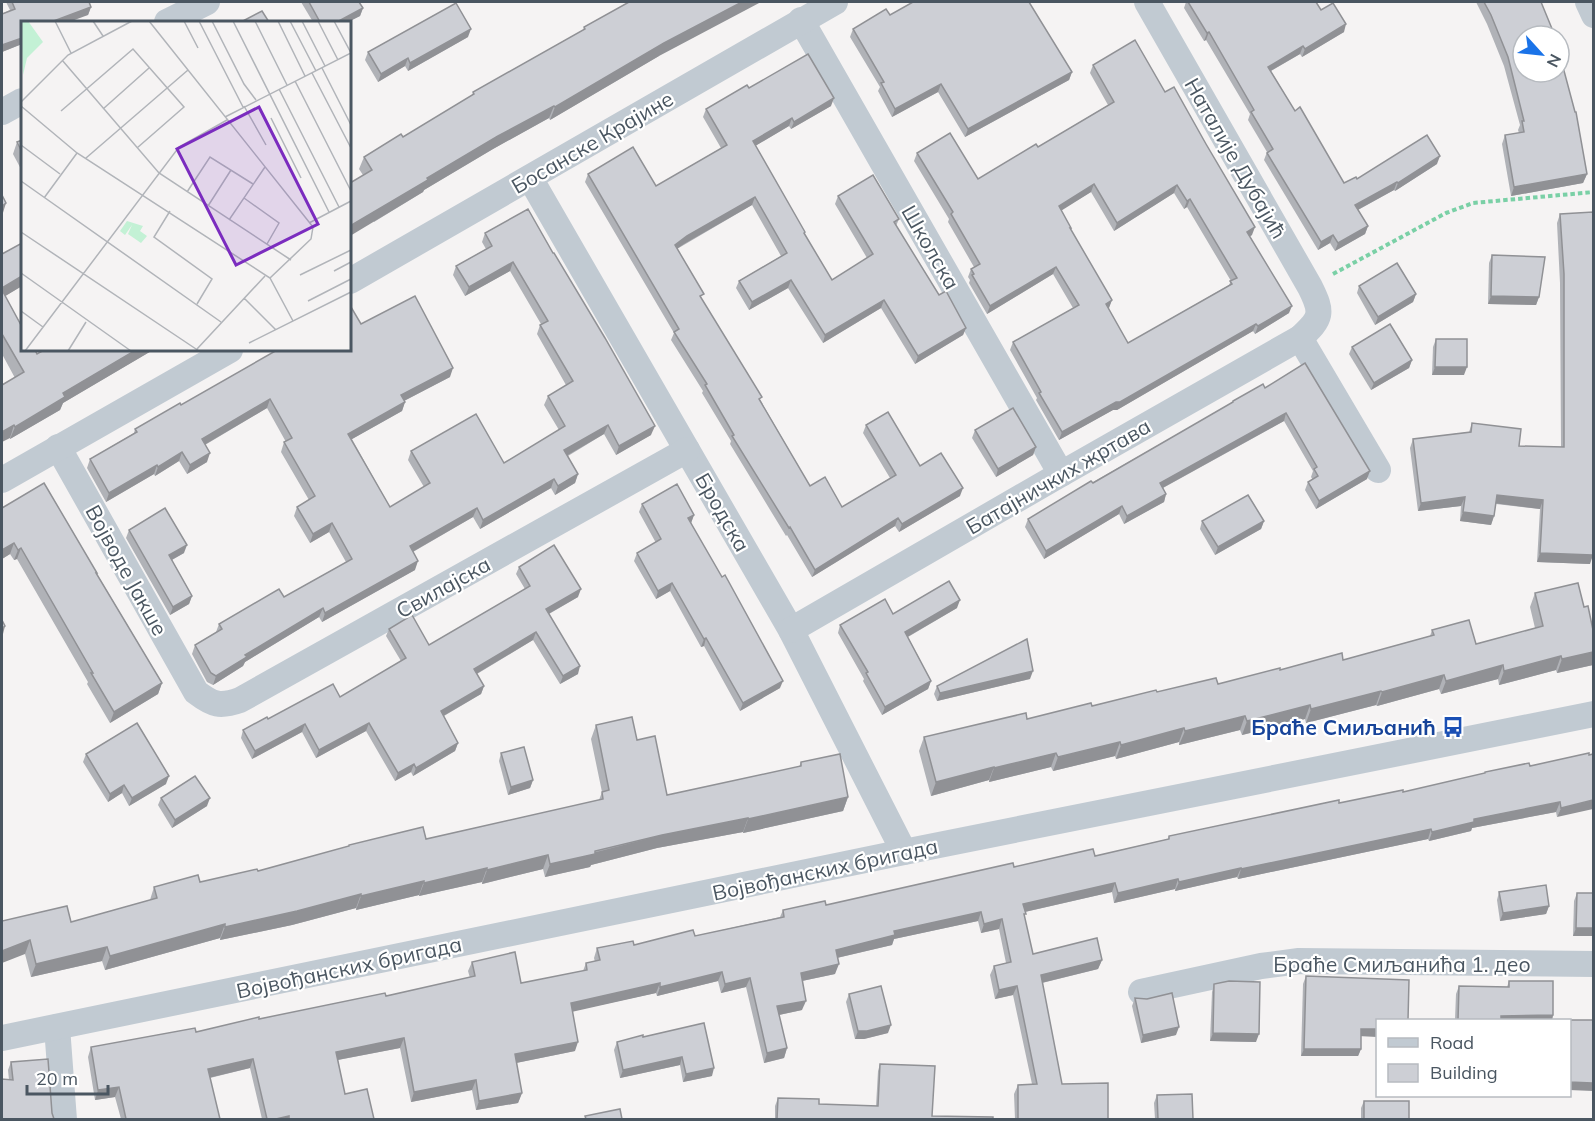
<svg xmlns="http://www.w3.org/2000/svg" width="1595" height="1121" font-family="Mulish,sans-serif">
	<rect width="100%" height="100%" fill="#f5f3f3"/>
	<g fill="none" stroke-linecap="round" stroke-linejoin="round">
		<!-- path -->
		<polyline stroke="#7ad0a6" stroke-width="4" stroke-dasharray="4.5 3" stroke-linecap="butt" points="1333,274 1446,213 1473,203 1594,192"/>
		<!-- minor -->
		<g stroke="#c1cad2" stroke-width="26">
			<polyline points="1588,2 1594,15"/>
			<polyline points="801,20 1061,474"/>
			<polyline points="167,22 207,2"/>
			<polyline points="2,112 22,101"/>
			<polyline points="530,178 791,630 904,852"/>
			<polyline points="350,281 835,2"/>
			<polyline points="1300,338 1378,470"/>
			<path d="M58 447 196 692C213 705 220 707 240 700L687 450"/>
			<polyline points="2,480 230,350"/>
			<path d="M791 630 1061 474 1300 338C1322 318 1323 313 1310 287L1147 2"/>
			<polyline points="1141,992 1261,966 1299,961 1594,964"/>
			<polyline points="57,1027 64,1120"/>
			<polyline points="2,1038 904,852 1594,714"/>
		</g>
	</g>
	<!-- wall -->
	<g fill="#b0b2b7" fill-rule="evenodd">
		<polygon points="6,2 89,2 91,7 88,15 22,22 22,44 2,52 2,14 10,10"/>
		<polygon points="301,2 359,2 363,8 360,16 348,22 313,22"/>
		<polygon points="1186,2 1316,2 1321,10 1344,32 1302,57 1300,54 1271,71 1295,111 1344,183 1357,179 1437,164 1395,191 1394,190 1358,210 1368,226 1365,234 1335,251 1330,243 1318,250 1264,160 1267,152 1248,120 1250,114 1206,40 1204,41 1184,8"/>
		<polygon points="1476,2 1541,2 1587,174 1583,183 1511,196 1502,144 1505,135 1519,133 1518,130 1520,125 1504,66 1487,24"/>
		<polygon points="890,15 1072,72 1069,80 965,137 938,92 892,117 878,91 880,87 850,37 853,29"/>
		<polygon points="584,27 659,56 550,120 549,118 493,149 424,190 423,192 374,222 363,175 359,169 364,157 403,137 472,96 473,92 583,30"/>
		<polygon points="468,37 408,71 405,66 378,82 365,60 368,52"/>
		<path d="M1093 65 1165 92 1252 235 1250 236 1289 313 1255 334 1253 331 1117 410H1113L1059 440 1036 400 1037 398 1010 350 1013 342 1073 308 1053 274 987 314 969 283 970 280 968 277 971 269 974 267 948 222 949 219 914 161 917 153 978 179 1038 147 1108 105 1090 73ZM1091 192 1114 231 1174 193 1184 209 1187 207 1231 281 1229 285 1128 343 1108 309 1112 300 1070 229 1071 228 1061 210Z"/>
		<polygon points="749,88 831,106 791,129 789,126 755,146 804,235 832,280 867,258 835,204 838,196 899,219 896,226 939,295 966,328 963,335 915,364 881,308 823,343 788,288 749,310 736,288 739,281 781,256 752,205 677,249 702,299 810,486 842,507 890,478 863,433 866,425 960,496 899,532 895,526 812,577 787,535 786,536 730,444 731,441 702,393 703,391 671,340 674,333 585,182 588,174 656,186 721,148 703,117 706,109"/>
		<polygon points="22,140 22,171 13,154 17,142"/>
		<polygon points="528,209 651,435 616,455 604,434 568,456 578,474 575,483 555,495 551,488 480,529 473,517 413,552 415,570 322,622 319,617 245,662 243,666 213,685 207,682 192,654 195,645 216,632 219,624 284,597 346,562 329,532 310,543 294,516 297,507 309,500 281,452 284,442 286,442 267,408 205,445 207,462 187,474 179,461 155,476 154,474 106,502 87,468 90,459 134,433 135,429 181,405 361,324 450,377 404,401 405,402 402,411 352,439 390,507 424,487 408,460 411,451 504,463 559,430 544,405 548,396 566,385 537,334 540,325 541,324 510,271 465,296 453,275 456,266 486,249 482,242 485,233"/>
		<polygon points="1560,214 1590,564 1537,562 1540,509 1496,504 1494,516 1491,525 1460,521 1461,506 1418,511 1410,448 1413,439 1469,432 1472,423 1519,446 1561,447 1560,283 1557,223"/>
		<polygon points="22,243 22,286 5,296 37,354 153,350 63,403 60,410 10,439 10,438 15,378 2,354 2,254"/>
		<polygon points="1492,255 1539,297 1536,305 1488,304 1489,263"/>
		<polygon points="1359,286 1416,294 1413,302 1375,325 1357,293"/>
		<polygon points="1436,339 1464,375 1432,375 1433,347"/>
		<polygon points="1352,347 1412,360 1409,368 1371,390 1349,354"/>
		<polygon points="1265,388 1367,479 1316,509 1305,490 1308,482 1313,480 1311,477 1313,471 1284,421 1163,488 1166,494 1164,502 1124,524 1119,514 1044,559 1025,527 1028,519 1232,403 1233,401"/>
		<polygon points="975,430 1036,447 1033,455 996,477 972,438"/>
		<polygon points="642,504 694,515 691,523 780,688 740,711 704,646 701,647 670,591 656,599 634,561 637,553 656,543 639,512"/>
		<polygon points="2,508 97,573 97,574 162,683 158,694 110,723 87,684 88,682 17,559 14,560 10,554 2,559"/>
		<polygon points="1202,521 1264,521 1261,529 1215,555 1200,529"/>
		<polygon points="129,530 184,553 172,560 192,596 189,604 170,615 126,538"/>
		<polygon points="519,567 578,597 549,614 578,674 560,684 533,640 477,674 484,686 481,694 444,716 458,743 455,751 413,776 411,772 395,781 366,731 316,758 302,732 252,759 241,738 243,730 268,719 340,697 401,661 386,636 389,629 429,645 452,632 525,589 516,574"/>
		<polygon points="1535,593 1593,665 1557,673 1556,670 1499,685 1498,679 1441,694 1439,689 1377,706 1376,705 1306,723 1305,719 1242,735 1240,730 1179,745 1179,742 1116,759 1115,756 1053,771 1051,767 989,782 989,780 931,796 919,751 924,737 1027,719 1092,706 1157,692 1218,684 1280,670 1343,660 1430,636 1432,630 1476,644 1535,628 1530,607"/>
		<polygon points="957,608 908,637 931,681 928,689 882,715 863,681 864,679 838,633 840,625 893,614"/>
		<polygon points="1030,679 937,701 934,694 937,686"/>
		<polygon points="596,725 637,740 667,795 799,767 801,762 848,797 843,811 743,833 743,832 657,848 591,865 590,867 545,877 543,869 482,884 482,882 419,896 419,895 356,910 356,908 292,925 220,940 220,938 105,970 102,961 31,977 25,954 2,921 71,922 150,900 154,887 200,882 258,871 348,847 349,845 426,839 599,800 602,792 591,739"/>
		<polygon points="501,753 533,780 530,788 508,795 499,761"/>
		<polygon points="1589,753 1557,817 1556,812 1472,828 1471,831 1429,841 1428,839 1238,879 1237,877 1175,891 1175,889 1114,903 1112,892 1025,912 1024,917 1033,954 1102,960 1098,969 1042,983 1062,1084 1108,1119 1015,1119 1014,1094 1018,1085 1032,1084 1013,995 995,999 990,975 994,966 1006,963 999,929 981,933 978,921 894,939 892,945 837,958 835,974 802,981 802,1010 779,1015 787,1048 784,1058 764,1063 746,987 721,993 718,981 657,996 656,993 572,1011 575,1051 516,1063 522,1093 518,1103 476,1110 472,1090 411,1102 400,1048 338,1060 345,1094 374,1119 262,1119 250,1068 210,1078 220,1119 121,1119 115,1097 95,1100 88,1057 91,1047 196,1032 386,996 470,978 468,971 472,962 521,983 583,971 586,963 595,962 594,958 597,948 634,945 695,936 780,917 783,910 826,905 1014,867 1095,856 1168,839 1169,836 1339,803 1403,792 1485,774 1485,772 1530,766"/>
		<polygon points="86,754 166,784 129,806 122,793 108,802 83,762"/>
		<polygon points="161,798 207,806 172,828 158,805"/>
		<polygon points="1499,892 1549,906 1546,914 1500,921 1497,900"/>
		<polygon points="1577,893 1593,893 1593,936 1573,936 1574,901"/>
		<polygon points="1306,976 1361,1037 1361,1049 1358,1056 1301,1056 1303,984"/>
		<polygon points="1509,981 1553,1015 1552,1020 1569,1020 1455,1020 1456,994 1459,986 1507,987"/>
		<polygon points="1214,984 1256,1042 1210,1041 1212,992"/>
		<polygon points="849,994 888,1033 864,1039 855,1039 846,1002"/>
		<polygon points="1135,998 1176,1035 1141,1043 1132,1006"/>
		<polygon points="704,1023 712,1076 683,1082 680,1065 620,1078 614,1050 617,1042 643,1037"/>
		<polygon points="11,1062 52,1113 9,1080 8,1070"/>
		<polygon points="880,1064 932,1116 993,1119 775,1119 775,1106 778,1098 819,1104 876,1106 878,1071"/>
		<polygon points="1157,1095 1193,1119 1155,1119 1154,1103"/>
		<polygon points="1364,1101 1409,1119 1361,1119 1361,1108"/>
	</g>
	<!-- shaded-wall -->
	<g fill="#909195">
		<polygon points="742,2 761,2 659,56 550,120 555,107 664,43"/>
		<polygon points="91,7 88,15 69,22 51,22"/>
		<polygon points="363,8 360,16 348,22 337,22"/>
		<polygon points="1346,24 1344,32 1302,57 1305,49"/>
		<polygon points="471,29 468,37 408,71 410,63"/>
		<polygon points="1209,32 1206,40 1204,41 1207,33"/>
		<polygon points="22,38 22,44 2,52 2,45"/>
		<polygon points="1303,46 1300,54 1265,74 1268,67"/>
		<polygon points="408,58 405,66 378,82 381,74"/>
		<polygon points="1072,72 1069,80 965,137 968,129"/>
		<polygon points="941,84 938,92 892,117 895,109"/>
		<polygon points="834,98 831,106 791,129 794,122"/>
		<polygon points="554,106 549,118 493,149 424,190 423,192 350,236 350,226 427,178 498,136"/>
		<polygon points="792,118 789,126 750,149 753,141"/>
		<polygon points="1440,156 1437,164 1395,191 1398,183"/>
		<polygon points="1587,174 1583,183 1511,196 1514,187"/>
		<polygon points="1397,182 1394,190 1352,213 1355,205"/>
		<polygon points="1094,184 1091,192 1056,214 1059,206"/>
		<polygon points="1177,185 1174,193 1114,231 1117,223"/>
		<polygon points="755,197 752,205 684,244 672,252 675,245 687,236"/>
		<polygon points="1190,199 1187,207 1184,209 1187,201"/>
		<polygon points="6,203 2,216 2,206"/>
		<polygon points="1368,226 1365,234 1335,251 1338,243"/>
		<polygon points="1255,227 1252,235 1244,240 1247,232"/>
		<polygon points="1333,235 1330,243 1318,250 1321,242"/>
		<polygon points="513,262 510,271 465,296 469,287"/>
		<polygon points="1056,267 1053,274 987,314 990,306"/>
		<polygon points="22,276 22,286 2,298 2,288"/>
		<polygon points="791,280 788,288 749,310 752,302"/>
		<polygon points="1416,294 1413,302 1375,325 1378,317"/>
		<polygon points="1491,296 1539,297 1536,305 1488,304"/>
		<polygon points="884,300 881,308 823,343 825,335"/>
		<polygon points="1112,300 1109,308 1103,312 1106,304"/>
		<polygon points="1292,306 1289,313 1255,334 1258,326"/>
		<polygon points="1256,324 1253,331 1117,410 1113,410 1059,440 1062,432"/>
		<polygon points="966,328 963,335 915,364 918,356"/>
		<polygon points="136,350 153,350 63,403 60,410 10,439 15,427 63,393"/>
		<polygon points="1412,360 1409,368 1371,390 1374,383"/>
		<polygon points="1435,367 1467,367 1464,375 1432,375"/>
		<polygon points="453,368 450,377 398,404 401,395"/>
		<polygon points="270,399 267,408 199,448 202,439"/>
		<polygon points="405,402 402,411 345,443 348,434"/>
		<polygon points="1286,413 1284,421 1157,491 1160,483"/>
		<polygon points="14,425 10,438 2,442 2,432"/>
		<polygon points="608,425 604,434 561,459 564,450"/>
		<polygon points="655,426 651,435 616,455 619,446"/>
		<polygon points="1036,447 1033,455 996,477 998,469"/>
		<polygon points="182,452 179,461 155,476 158,467"/>
		<polygon points="210,453 207,462 187,474 190,465"/>
		<polygon points="157,465 154,474 106,502 109,493"/>
		<polygon points="1370,471 1367,479 1316,509 1319,501"/>
		<polygon points="578,474 575,483 555,495 558,486"/>
		<polygon points="554,479 551,488 480,529 483,520"/>
		<polygon points="963,488 960,496 899,532 902,524"/>
		<polygon points="1166,494 1164,502 1124,524 1127,516"/>
		<polygon points="1497,495 1543,500 1540,509 1493,503"/>
		<polygon points="1465,497 1461,506 1418,511 1421,503"/>
		<polygon points="1122,506 1119,514 1044,559 1046,551"/>
		<polygon points="477,508 473,517 407,555 410,546"/>
		<polygon points="1463,512 1494,516 1491,525 1460,521"/>
		<polygon points="694,515 691,523 688,518"/>
		<polygon points="898,518 895,526 812,577 815,570"/>
		<polygon points="1264,521 1261,529 1215,555 1218,547"/>
		<polygon points="332,523 329,532 310,543 313,534"/>
		<polygon points="14,543 10,554 2,559 2,550"/>
		<polygon points="187,545 184,553 166,563 169,555"/>
		<polygon points="21,548 17,559 14,560 18,550"/>
		<polygon points="1540,553 1593,555 1590,564 1537,562"/>
		<polygon points="418,561 415,570 322,622 325,613"/>
		<polygon points="672,583 670,591 656,599 658,591"/>
		<polygon points="581,589 578,597 543,617 546,609"/>
		<polygon points="192,596 189,604 170,615 173,607"/>
		<polygon points="960,600 957,608 902,640 905,632"/>
		<polygon points="323,608 319,617 245,662 243,666 213,685 216,676 245,655"/>
		<polygon points="5,626 3,634 2,634 2,628"/>
		<polygon points="536,632 533,640 471,677 474,669"/>
		<polygon points="706,638 704,646 701,647 704,639"/>
		<polygon points="1593,652 1593,665 1557,673 1562,659"/>
		<polygon points="1561,656 1556,670 1499,685 1504,671"/>
		<polygon points="1503,665 1498,679 1441,694 1446,681"/>
		<polygon points="580,666 578,674 560,684 563,676"/>
		<polygon points="1033,671 1030,679 937,701 940,693"/>
		<polygon points="1444,675 1439,689 1377,706 1382,692"/>
		<polygon points="783,681 780,688 740,711 743,703"/>
		<polygon points="931,681 928,689 882,715 885,707"/>
		<polygon points="162,683 158,694 110,723 114,712"/>
		<polygon points="484,686 481,694 438,719 441,711"/>
		<polygon points="1381,691 1376,705 1306,723 1311,709"/>
		<polygon points="1310,705 1305,719 1242,735 1247,721"/>
		<polygon points="1245,716 1240,730 1179,745 1185,731"/>
		<polygon points="369,723 366,731 316,758 319,750"/>
		<polygon points="305,724 302,732 252,759 255,751"/>
		<polygon points="1184,728 1179,742 1116,759 1121,745"/>
		<polygon points="1120,742 1115,756 1053,771 1058,757"/>
		<polygon points="458,743 455,751 413,776 416,768"/>
		<polygon points="1056,753 1051,767 989,782 994,768"/>
		<polygon points="414,764 411,772 395,781 398,773"/>
		<polygon points="994,767 989,780 931,796 936,782"/>
		<polygon points="169,776 166,784 129,806 132,798"/>
		<polygon points="533,780 530,788 508,795 511,787"/>
		<polygon points="124,785 122,793 108,802 110,794"/>
		<polygon points="848,797 843,811 743,833 748,819"/>
		<polygon points="210,798 207,806 172,828 175,820"/>
		<polygon points="1593,800 1593,809 1557,817 1561,808"/>
		<polygon points="1560,802 1556,812 1472,828 1471,831 1429,841 1432,832 1474,819"/>
		<polygon points="748,818 743,832 657,848 591,865 590,867 545,877 550,864 662,835"/>
		<polygon points="1431,829 1428,839 1238,879 1241,869"/>
		<polygon points="548,855 543,869 482,884 487,870"/>
		<polygon points="487,868 482,882 419,896 424,883"/>
		<polygon points="1241,868 1237,877 1175,891 1179,882"/>
		<polygon points="1178,879 1175,889 1114,903 1118,893"/>
		<polygon points="424,881 419,895 356,910 361,896"/>
		<polygon points="1115,883 1112,892 1020,913 1023,904"/>
		<polygon points="361,894 356,908 292,925 220,940 225,927"/>
		<polygon points="1549,906 1546,914 1500,921 1503,913"/>
		<polygon points="981,912 978,921 894,939 892,945 832,959 836,950 894,931"/>
		<polygon points="1002,919 999,929 981,933 984,924"/>
		<polygon points="225,924 220,938 105,970 110,956"/>
		<polygon points="1576,928 1593,928 1593,936 1573,936"/>
		<polygon points="30,940 25,954 2,963 2,951"/>
		<polygon points="107,947 102,961 31,977 36,964"/>
		<polygon points="1102,960 1098,969 1037,984 1041,975"/>
		<polygon points="839,964 835,974 797,982 801,973"/>
		<polygon points="722,972 718,981 657,996 660,987"/>
		<polygon points="750,978 746,987 721,993 725,984"/>
		<polygon points="660,983 656,993 567,1013 571,1003"/>
		<polygon points="1017,986 1013,995 995,999 999,990"/>
		<polygon points="806,1001 802,1010 774,1016 777,1006"/>
		<polygon points="1553,1015 1552,1020 1499,1020 1501,1016"/>
		<polygon points="891,1025 888,1033 864,1039 855,1039 858,1031"/>
		<polygon points="1179,1027 1176,1035 1141,1043 1143,1035"/>
		<polygon points="1361,1029 1377,1029 1377,1037 1358,1036"/>
		<polygon points="1213,1033 1259,1034 1256,1042 1210,1041"/>
		<polygon points="404,1038 400,1048 332,1061 336,1052"/>
		<polygon points="578,1042 575,1051 511,1064 515,1054"/>
		<polygon points="787,1048 784,1058 764,1063 767,1053"/>
		<polygon points="1304,1049 1361,1049 1358,1056 1301,1056"/>
		<polygon points="682,1057 680,1065 620,1078 623,1070"/>
		<polygon points="253,1059 250,1068 204,1079 208,1069"/>
		<polygon points="714,1068 712,1076 683,1082 686,1074"/>
		<polygon points="476,1080 472,1090 411,1102 414,1092"/>
		<polygon points="1569,1082 1593,1083 1593,1091 1569,1090"/>
		<polygon points="119,1087 115,1097 95,1100 98,1090"/>
		<polygon points="522,1093 518,1103 476,1110 479,1101"/>
		<polygon points="289,1116 288,1119 276,1119"/>
	</g>
	<!-- building -->
	<g fill="#cdcfd5" stroke="#909195" stroke-width="1.5" fill-rule="evenodd">
		<polygon points="12,2 89,2 91,7 51,22 22,22 22,38 2,45 2,14 15,9"/>
		<polygon points="309,2 359,2 363,8 337,22 320,22"/>
		<polygon points="629,2 742,2 664,43 555,107 554,106 498,136 427,178 428,180 350,226 350,183 372,170 364,157 401,134 403,137 474,94 473,92 585,29 584,27"/>
		<polygon points="913,2 1029,2 1072,72 968,129 941,84 895,109 881,83 884,82 853,29 886,9 890,15"/>
		<polygon points="1188,2 1316,2 1321,10 1333,3 1346,24 1305,49 1303,46 1268,67 1295,111 1300,107 1344,183 1356,177 1357,179 1427,135 1440,156 1398,183 1397,182 1355,205 1368,226 1338,243 1333,235 1321,242 1267,153 1273,149 1251,112 1254,110 1209,32 1207,33"/>
		<polygon points="1484,2 1541,2 1555,36 1523,36 1523,72 1559,72 1559,52 1575,112 1576,112 1587,174 1514,187 1505,135 1524,132 1522,121 1524,121 1508,57 1491,15"/>
		<polygon points="456,3 471,29 410,63 408,58 381,74 368,52"/>
		<polygon points="262,11 269,22 241,22"/>
		<path d="M1135 40 1165 92 1174 87 1206 144 1255 227 1247 232 1292 306 1258 326 1256 324 1120 402H1116L1062 432 1039 393 1041 392 1013 342 1079 305 1056 267 990 306 972 275 974 274 971 269 980 264 951 214 953 212 917 153 950 133 978 179 1036 144 1038 147 1114 102 1093 65ZM1094 184 1117 223 1177 185 1187 201 1190 199 1237 278 1230 281 1232 284 1128 343 1106 304 1112 300 1070 228H1071L1059 206Z"/>
		<polygon points="808,54 834,98 794,122 792,118 753,141 805,232 804,233 832,280 873,254 838,196 873,175 899,219 894,222 939,295 946,291 966,328 918,356 884,300 825,335 791,280 752,302 739,281 787,253 755,197 687,236 675,245 704,294 700,296 762,397 759,399 810,486 825,477 842,507 896,475 866,425 888,412 920,466 941,453 963,488 902,524 898,518 815,570 790,527 789,528 732,436 734,435 705,385 707,384 674,332 679,329 588,174 633,147 656,186 727,145 706,109 747,85 749,88"/>
		<polygon points="22,140 22,152 17,142"/>
		<polygon points="2,195 6,203 2,206"/>
		<polygon points="528,209 553,253 554,253 605,338 655,426 619,446 608,425 564,450 578,474 558,486 554,479 483,520 477,508 410,546 418,561 325,613 323,608 245,655 247,657 216,676 211,673 195,645 222,629 219,624 279,589 284,597 352,559 332,523 313,534 297,507 315,496 284,442 292,438 270,399 202,439 210,453 190,465 182,452 158,467 157,465 109,493 90,459 137,432 135,429 180,403 181,405 277,350 350,350 350,308 351,307 361,324 415,296 453,368 401,395 405,402 348,434 390,507 430,483 411,451 476,414 504,463 565,426 548,396 573,381 540,325 548,321 513,262 469,287 456,266 492,246 485,233"/>
		<polygon points="1593,212 1593,555 1540,553 1543,500 1497,495 1494,516 1463,512 1465,497 1421,503 1413,439 1471,432 1472,423 1521,429 1519,446 1564,447 1564,274 1560,214"/>
		<polygon points="22,243 22,276 2,288 2,254"/>
		<polygon points="1492,255 1545,257 1539,297 1491,296"/>
		<polygon points="1397,263 1416,294 1378,317 1359,286"/>
		<polygon points="2,290 22,327 22,350 35,350 37,354 44,350 136,350 63,393 65,397 15,427 14,425 2,432 2,385 24,372 2,334"/>
		<polygon points="1390,324 1412,360 1374,383 1352,347"/>
		<polygon points="1436,339 1467,339 1467,367 1435,367"/>
		<polygon points="1305,363 1370,471 1319,501 1308,482 1318,476 1314,469 1317,467 1286,413 1160,483 1166,494 1127,516 1122,506 1046,551 1028,519 1091,481 1093,483 1233,402 1233,401 1263,384 1265,388"/>
		<polygon points="1013,408 1036,447 998,469 975,430"/>
		<polygon points="44,483 97,573 96,573 162,683 114,712 91,673 93,673 21,548 18,550 14,543 2,550 2,508"/>
		<polygon points="677,484 694,515 688,518 722,577 725,575 783,681 743,703 706,638 704,639 672,583 658,591 637,553 661,539 642,504"/>
		<polygon points="1248,495 1264,521 1218,547 1202,521"/>
		<polygon points="165,508 187,545 169,555 192,596 173,607 129,530"/>
		<polygon points="554,545 581,589 546,609 580,666 563,676 536,632 474,669 484,686 441,711 458,743 416,768 414,764 398,773 369,723 319,750 305,724 255,751 243,730 267,717 268,719 333,684 340,697 406,658 389,629 412,615 429,645 530,586 519,567"/>
		<polygon points="949,581 960,600 905,632 931,681 885,707 866,673 868,672 840,625 885,599 893,614"/>
		<polygon points="1578,583 1584,607 1588,606 1593,630 1593,652 1562,659 1561,656 1504,671 1503,665 1446,681 1444,675 1382,692 1381,691 1311,709 1310,705 1247,721 1245,716 1185,731 1184,728 1121,745 1120,742 1058,757 1056,753 994,768 994,767 936,782 924,737 1026,713 1027,719 1091,703 1092,706 1156,690 1157,692 1216,678 1218,684 1280,668 1280,670 1342,653 1343,660 1434,635 1432,630 1469,620 1476,644 1543,626 1535,593"/>
		<polygon points="2,620 5,626 2,628"/>
		<polygon points="1027,639 1033,671 940,693 937,686"/>
		<polygon points="632,717 637,740 655,736 667,795 801,766 801,762 840,754 848,797 748,819 748,818 662,835 595,851 595,854 550,864 548,855 487,870 487,868 424,883 424,881 361,896 361,894 297,911 225,927 225,924 110,956 107,947 36,964 30,940 2,951 2,921 67,906 71,922 157,898 154,887 198,875 200,882 257,869 258,871 349,846 349,845 423,827 426,839 603,799 602,792 609,790 596,725"/>
		<polygon points="137,723 169,776 132,798 124,785 110,794 86,754"/>
		<polygon points="524,747 533,780 511,787 501,753"/>
		<polygon points="1589,753 1589,755 1593,754 1593,800 1561,808 1560,802 1474,819 1474,822 1432,832 1431,829 1241,869 1241,868 1179,882 1178,879 1118,893 1115,883 1023,904 1026,914 1024,914 1033,954 1097,938 1102,960 1041,975 1062,1084 1108,1083 1108,1119 1018,1119 1018,1085 1037,1084 1017,986 999,990 994,966 1011,962 1002,919 984,924 981,912 894,931 895,935 836,950 839,964 801,973 806,1001 777,1006 787,1048 767,1053 750,978 725,984 722,972 660,987 660,983 571,1003 578,1042 515,1054 522,1093 479,1101 476,1080 414,1092 404,1038 336,1052 345,1094 367,1089 374,1119 289,1119 289,1116 276,1119 267,1119 253,1059 208,1069 220,1119 126,1119 119,1087 98,1090 91,1047 195,1028 196,1032 259,1017 259,1019 385,993 386,996 475,976 472,962 515,952 521,983 587,970 586,963 600,960 597,948 633,941 634,945 693,930 695,936 784,917 783,910 825,901 826,905 1013,863 1014,867 1093,849 1095,856 1169,839 1169,836 1339,800 1339,803 1403,790 1403,792 1485,773 1485,772 1529,763 1530,766"/>
		<polygon points="195,776 210,798 175,820 161,798"/>
		<polygon points="1546,885 1549,906 1503,913 1499,892"/>
		<polygon points="1577,893 1593,893 1593,928 1576,928"/>
		<polygon points="1306,976 1409,980 1408,1020 1377,1020 1377,1029 1361,1029 1361,1049 1304,1049"/>
		<polygon points="1229,981 1260,982 1259,1034 1213,1033 1214,984"/>
		<polygon points="1509,981 1553,981 1553,1015 1501,1016 1501,1020 1458,1020 1459,986 1509,987"/>
		<polygon points="881,986 891,1025 867,1031 858,1031 849,994"/>
		<polygon points="1172,993 1179,1027 1143,1035 1135,998 1147,999"/>
		<polygon points="1548,1020 1593,1020 1593,1083 1569,1082 1569,1020"/>
		<polygon points="704,1023 714,1068 686,1074 682,1057 623,1070 617,1042 643,1035 643,1037"/>
		<polygon points="48,1059 52,1113 54,1119 2,1119 2,1079 13,1080 11,1062"/>
		<polygon points="880,1064 935,1066 932,1116 993,1117 993,1119 777,1119 778,1098 819,1099 819,1104 878,1106"/>
		<polygon points="1192,1094 1193,1119 1158,1119 1157,1095"/>
		<rect x="1364" y="1101" width="45" height="18"/>
		<polygon points="620,1109 622,1119 586,1119 585,1116"/>
	</g>
	<!-- icons -->
	<defs>
		<symbol id="bus-bare" viewBox="-9 -9 18 18"><path d="M-5-6H5V4H4V6H2V4H-2V6H-4V4H-5ZM-3.5-4V0h7V-4ZM-3.5 1.2v1.5H-2V1.2ZM2 1.2v1.5H3.5V1.2Z" fill="#1a4fb4" stroke="#fff" stroke-width="2.5" paint-order="stroke"/></symbol>
	</defs>
	<g fill-rule="evenodd">
		<use href="#bus-bare" x="1438" y="712" width="30" height="30"/>
	</g>
	<g text-anchor="middle" dominant-baseline="central" stroke-width="4.5" stroke-linejoin="round" paint-order="stroke">
		<!-- street labels -->
		<g font-size="21" fill="#4a5661" stroke="#fff">
			<text transform="translate(592 142) rotate(-30)">Босанске Крајине</text>
			<text transform="translate(1236 158) rotate(60)">Наталије Дубајић</text>
			<text transform="translate(931 247) rotate(60)">Школска</text>
			<text transform="translate(1058 476) rotate(-30)">Батајничких жртава</text>
			<text transform="translate(723 512) rotate(60)">Бродска</text>
			<text transform="translate(127 570) rotate(61)">Војводе Јакше</text>
			<text transform="translate(443 587) rotate(-29)">Свилајска</text>
			<text transform="translate(825 869) rotate(-12)">Војвођанских бригада</text>
			<text x="1402" y="964">Браће Смиљанића 1. део</text>
			<text transform="translate(349 967) rotate(-12)">Војвођанских бригада</text>
		</g>
		<!-- transit labels -->
		<g font-size="21" font-weight="bold" fill="#164399" stroke="#fff" text-anchor="end">
			<text x="1436" y="727">Браће Смиљанић</text>
		</g>
	</g>
	<!-- overview -->
	<g transform="translate(21 21)">
		<rect width="330" height="330" fill="#f5f3f3"/>
		<path d="M0 0H7L22 21 6 37 2 54ZM106 200 122 205 119 210 126 215 120 222 107 213 111 204 104 214 99 210Z" fill="#c3f1d5"/>
		<path fill="none" stroke="#b1b4b9" stroke-width="1.5" d="M34 0 50 32M72 0 82 15M128 0 292 206 290 218 249 257M163 0 177 27M178 0 222 86M191 0 223 63 235 79M212 0 308 191M234 0 266 64M257 0 284 55M269 0 295 50M281 0 304 45M297 0 317 39M41 39 138 152 270 239M301 47 330 104M291 52 330 127M274 60 330 170M258 68 318 186M0 81 47 34 111 0M0 85 56 132 249 257 272 300M223 85 245 124M82 88 128 47M40 90 112 28 163 86 116 127M204 96 330 32 313 0M250 97 280 157M0 124 39 153M65 137 167 49M0 160 200 301M166 171 189 136 232 163M23 177 56 132M223 177 258 202 246 223M187 185 210 149M149 190 133 216 191 258 176 283M208 199 244 146M288 202 330 180M0 211 178 330M313 250 330 241M0 252 110 330M279 254 330 229M223 277 255 309M287 280 330 258M0 290 22 306M228 322 330 271M176 328 244 255M4 330 158 126 206 99M47 330 65 301"/>
		<path fill="#7b2cbf" fill-opacity="0.15" stroke="#7b2cbf" stroke-width="3" d="M238 86 297 203 215 244 156 128Z"/>
		<rect width="330" height="330" fill="none" stroke="#4a5661" stroke-width="3"/>
	</g>
	<!-- border -->
	<rect width="1595" height="1121" fill="none" stroke="#4a5661" stroke-width="6"/>
	<!-- legend -->
	<rect x="1376" y="1019" width="195" height="78" fill="#ffffff" stroke="#b7bbc0" stroke-width="1.5"/>
	<rect x="1388" y="1038" width="30" height="9" fill="#c1cad2" stroke="#b7bbc0" stroke-width="1.5"/>
	<text x="1430" y="1049" font-size="18" fill="#4a5661">Road</text>
	<rect x="1388" y="1064" width="30" height="18" fill="#cdcfd5" stroke="#b7bbc0" stroke-width="1.5"/>
	<text x="1430" y="1079" font-size="18" fill="#4a5661">Building</text>
	<!-- north arrow -->
	<g transform="translate(1541 54) rotate(117)"><circle r="28" fill="#ffffff" stroke="#b7bbc0" stroke-width="1.5"/>
	<path d="M0-4.5L10 22L0 15L-10 22Z" fill="#1a73e8"/>
	<text y="-9" font-size="16" font-weight="bold" text-anchor="middle" fill="#4a5661">N</text>
	</g>
	<!-- scale -->
	<path d="M27 1085v9h81v-9" fill="none" stroke="#4a5661" stroke-width="3"/>
	<text x="36" y="1085" font-size="18" fill="#4a5661" stroke="#ffffff" stroke-width="4.5" paint-order="stroke">20 m</text>
</svg>
